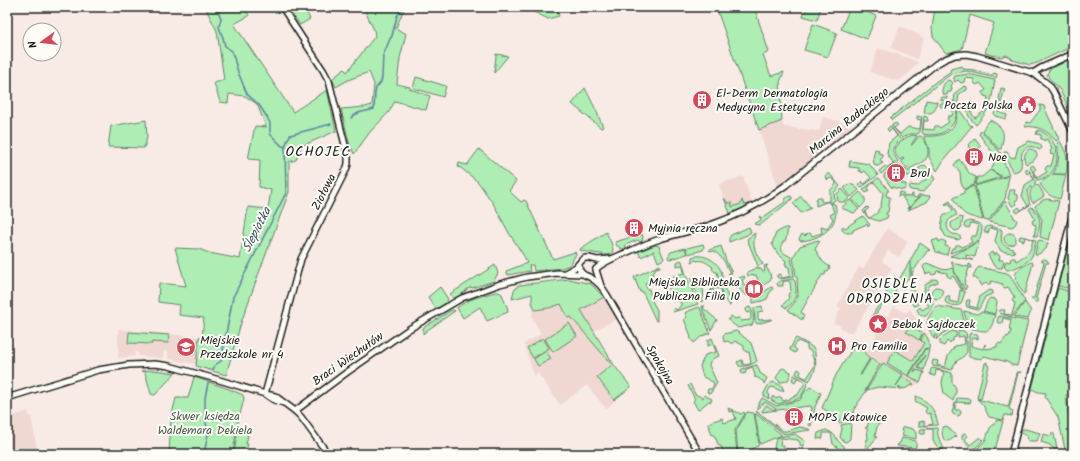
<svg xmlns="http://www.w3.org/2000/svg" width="1080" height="461" font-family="Kalam,sans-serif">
	<rect width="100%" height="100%" fill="#f8ebe6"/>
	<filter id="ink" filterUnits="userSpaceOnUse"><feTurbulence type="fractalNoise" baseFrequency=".025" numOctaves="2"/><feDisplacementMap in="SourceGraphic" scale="8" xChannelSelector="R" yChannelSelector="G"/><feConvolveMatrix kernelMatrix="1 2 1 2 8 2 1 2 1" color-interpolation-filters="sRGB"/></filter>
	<g filter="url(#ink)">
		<!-- built -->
		<g fill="#f1d7d2">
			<polygon points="900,26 913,32 924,38 917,59 891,48"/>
			<polygon points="878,48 897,54 918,62 907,75 899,81 890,79 870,72"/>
			<polygon points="823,117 848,124 851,129 779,190 759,130 782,121 784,127 819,131"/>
			<polygon points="743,176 752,203 731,214 729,213 719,184"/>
			<polygon points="887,228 908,241 899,257 888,251 882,261 892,268 853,332 848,332 840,327 841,325 833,324 841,308 837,306 859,267 863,269"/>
			<polygon points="605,296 620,317 594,331 580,309"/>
			<polygon points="561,304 568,318 571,316 612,365 597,377 615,401 606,409 587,385 560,405 538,373 535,376 532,370 524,344 541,334 532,317 532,310 549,308"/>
			<polygon points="894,306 905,313 910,309 930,340 930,345 927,362 920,383 915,386 903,390 888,387 872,388 867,390 862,396 847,419 829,391 836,375 853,346 865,354 877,334 874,331 880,320 884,323"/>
			<polygon points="118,329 199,337 196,364 168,359 168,351 164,351 163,358 139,356 138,353 135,352 135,356 118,358"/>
			<polygon points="28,411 29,416 31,416 38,454 7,454 7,418"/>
		</g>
		<!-- green -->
		<g fill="#aeedb4" stroke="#658468">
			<polygon points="205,7 245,7 249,16 234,24 293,112 327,90 336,131 302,146 296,160 289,162 289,192 256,281 241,323 226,375 196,366 199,337 202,337 204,318 179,315 180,305 158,302 159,283 186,286 175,248 199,249 209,253 240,259 248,207 268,209 271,190 259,187 260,160 248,159 255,126 266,127 257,104 245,96 229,94 228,103 220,102 214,83 224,80 217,31"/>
			<polygon points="287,7 308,7 309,10 307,13 310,19 300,25"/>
			<polygon points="363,7 406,7 404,9 396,28 402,32 405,33 406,34 400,58 397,84 410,87 410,89 430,96 426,110 395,101 389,112 370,132 354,154 349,142 341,109 365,107 372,105 374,84 369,72 348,80 336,87 332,79 344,69 347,72 375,36 374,30"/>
			<polygon points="534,7 555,7 559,16 548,19 532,11"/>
			<polygon points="716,7 754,7 769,52 763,55 771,76 784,72 780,82 782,121 759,130"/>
			<polygon points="807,7 821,7 817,20 803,16"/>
			<polygon points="850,7 856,7 876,16 867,39 841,29"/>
			<polygon points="935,7 1073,7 1073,46 1037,63 1030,65 1013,60 1010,57 1006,55 1001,57 994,55 994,56 985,53 994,23 970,15 962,49 947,53 944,51 933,36 932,28"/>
			<polygon points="813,24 837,33 828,57 804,50"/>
			<polygon points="496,54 508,56 494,73 496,56"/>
			<polygon points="1073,57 1073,118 1060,90 1049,78 1047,74 1050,69 1063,63 1062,61"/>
			<polygon points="962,66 964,69 974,70 992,75 994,73 997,74 996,78 966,71 951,74 892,120 890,118 938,80 951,71 950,69"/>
			<path d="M968 74 995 80C991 103 991 108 976 125 972 120 965 114 968 107L971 106 973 109 970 111 975 118 986 110 988 97 984 96 983 92 986 90 980 83 977 85 974 83V79L965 78 964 82 961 83 958 80 955 82 954 80V77L955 76Z"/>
			<polygon points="416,77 446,86 443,97 413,88"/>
			<path d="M948 80 951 81 953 83 951 86 952 88 951 92H948L947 95 943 94 942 93C942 87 943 84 948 80Z"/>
			<polygon points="964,86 967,87 967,90 959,94 958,101 957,103 941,100 941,98 943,97 947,97 947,101 954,102 955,93"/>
			<polygon points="585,88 596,110 603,127 601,128 572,104"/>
			<polygon points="1001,88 1005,89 998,112 1007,115 1006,119 995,116 994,114 1000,100 999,99"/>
			<path d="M926 100 937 102C936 111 933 114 924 113Z"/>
			<path d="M941 103 956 104C958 108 957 112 956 116 952 132 937 137 923 134L922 132 924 116 927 117 928 121H924L923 129 934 130 935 126H938L940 128 949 122 947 118H948V116H952L954 105 946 104 945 107H941L940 105Z"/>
			<path d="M1040 105 1044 106 1045 109 1059 139 1056 141 1055 140C1048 131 1037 125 1025 127L1026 122 1030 123 1040 110Z"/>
			<path d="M959 109 968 122 970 125H971L972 126 944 160 937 171 929 157V149L924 136C937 137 951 135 956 121 957 117 957 113 959 109Z"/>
			<polygon points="917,116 922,117 920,131 918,134 909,134 902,138 892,126 892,125 896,123 898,125 894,128 900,134 908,127 920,129 921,120 917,119"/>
			<polygon points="146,120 147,138 144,148 108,147 111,126"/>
			<path d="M990 120C1005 128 1005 133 1001 149H999L982 130Z"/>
			<path d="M890 126 891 127 900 139V140C891 149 890 150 898 161L897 162 881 174 879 171 885 166 887 168 894 164 887 154 889 143 897 136 892 129 889 132 887 129Z"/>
			<path d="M1038 130C1055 135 1063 157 1052 172 1049 176 1043 178 1039 180H1037L1030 167 1033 165 1036 169 1033 171 1037 178 1047 172 1045 169 1047 166H1051L1054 155 1050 154 1051 153 1050 151 1052 149 1047 139 1044 141 1043 139H1041V135L1036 134Z"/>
			<polygon points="981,131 1000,152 1001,154 994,157 992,152 979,134"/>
			<path d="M913 135 917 136 911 145H912L919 136H921C926 141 931 152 926 159 922 163 916 165 912 168 907 170 904 165 901 161L904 159 903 158 900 160C898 158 895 155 895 152 894 144 907 136 913 135Z"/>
			<polygon points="975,138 981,146 978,148 979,150 973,154 968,146"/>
			<path d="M1029 141 1040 144 1042 148 1039 150C1034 146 1025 144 1022 153 1021 157 1022 162 1021 167L1019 170 1014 172 1012 171 1004 152H1008V156L1015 158 1018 147Z"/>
			<path d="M1060 141C1067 154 1069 160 1066 174H1053C1060 163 1059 155 1057 143Z"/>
			<polygon points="479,149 516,181 509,191 521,202 524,200 526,201 553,259 575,252 576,254 570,265 562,268 534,271 533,265 529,265 530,271 508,275 506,271 527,263 525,258 509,233 494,205 483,189 478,182 461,168 458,167 459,163 467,165"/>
			<polygon points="875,149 879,150 878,153 882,154 883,157 880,160 883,163 878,166 876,166 874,164 873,158"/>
			<path d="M1029 149C1034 149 1037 152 1037 156L1034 160 1026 164C1023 160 1024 152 1029 149Z"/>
			<polygon points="1001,156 1009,174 1003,177 991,170 994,164 994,158"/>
			<polygon points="959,159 970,174 976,177 974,185 964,189 961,183 960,172 954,165"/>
			<polygon points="850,161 869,164 878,175 861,188 859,185 859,184 862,181 864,184 866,183 871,178 865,171 862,173 861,171 859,171 859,168 849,167"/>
			<path d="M898 163H899C905 170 906 171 915 172L917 175 915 177 903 175 896 166 890 171 896 180 900 178 902 180V184H906V187L904 190 891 187 884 177V175Z"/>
			<polygon points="925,165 928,168 935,179 923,192 911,190 909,189 910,185 917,186 929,177 924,170 920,173 918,171 919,168"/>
			<path d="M1027 168 1029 170 1036 182C1024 194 1027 190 1030 205L1017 213 1015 210 1019 207 1021 210 1028 206 1022 196 1025 185 1034 179 1030 172 1027 174 1025 170Z"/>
			<polygon points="990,170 1001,177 975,185 977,177 982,177"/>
			<path d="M829 173 840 186 834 193 835 200 833 202H826L816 206V199L818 197H821V201L823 202 830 201V191L836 184C836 181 833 179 830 178L828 180 826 178 825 176Z"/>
			<path d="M1053 174 1066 175 1060 199C1048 196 1047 194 1040 184L1041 182Z"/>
			<polygon points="1009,176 1005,199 988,221 984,220 975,186"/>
			<path d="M878 178H879L889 191H887L886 196 890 197 888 212H887L886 214 888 215 887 218 879 221C872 219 866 218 863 211L867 207 869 208 865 212 868 218H870L878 212V210L881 206 883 193 874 182H873L868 188 869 190 866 193 863 190 864 189Z"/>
			<polygon points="850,184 855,186 859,190 851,197 844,188 848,185"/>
			<path d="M1036 185 1039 186 1044 195 1043 197 1033 203C1028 196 1029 189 1036 185Z"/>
			<path d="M974 186 983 220C963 215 963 215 953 198L964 193V190Z"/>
			<polygon points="842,189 850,198 845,202 838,202 837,194"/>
			<polygon points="1010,190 1015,190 1014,194 1018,195 1018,199 1015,201 1017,204 1013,206 1012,206 1008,198"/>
			<path d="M860 192C866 199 868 201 860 208L852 199Z"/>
			<polygon points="901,192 903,193 903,196 911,197 912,194 913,194 913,197 917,198 918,195 921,195 907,209 907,208 909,207 901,195 898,197 898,196 899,193"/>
			<polygon points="922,195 930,196 927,202 908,210"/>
			<polygon points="790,196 792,197 792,199 763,223 759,225 754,224 761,220 759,216 762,218 785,202 785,199"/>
			<polygon points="801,196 811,208 801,213 793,203"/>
			<polygon points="724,198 728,203 732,203 732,207 741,204 742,200 744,205 750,203 751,204 731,214 730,213"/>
			<polygon points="1047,199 1059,201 1049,240 1040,237 1042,220 1035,206 1043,200"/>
			<polygon points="850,200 859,209 854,213 841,208"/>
			<path d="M950 201 957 215C954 216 951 218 949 220 945 225 948 232 953 234 958 235 959 234 961 238L958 240 946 237 941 228 943 216 953 211 949 203 946 205 945 204Z"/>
			<polygon points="1005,201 1013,215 1014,218 1015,218 1017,221 1015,225 1012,227 989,222"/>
			<path d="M830 203 835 204C841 226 820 240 800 241L799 239 802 234 805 236 808 233H810L812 236 822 233 821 227 827 229 833 219 830 215 834 213 831 203Z"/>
			<path d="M1032 207C1042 218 1041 223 1037 236H1034L1036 225 1033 224 1032 221 1035 219 1029 209Z"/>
			<path d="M863 216 870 225 868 227 867 224 853 230V232C848 234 845 233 842 230V227L843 226 845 228Z"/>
			<polygon points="960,217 963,218 961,228 959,230 955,231 951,227 951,223"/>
			<path d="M969 221C985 224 983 224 980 239L966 248 950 253 952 248H955L956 245H960L962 247 972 242 970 238 972 236H976L979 225 971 223 969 228 965 227 964 226 965 223Z"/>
			<path d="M989 226 1001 229 1002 232C1000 244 1002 245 1013 249L1015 252 1012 253 1001 251 995 241 998 230 990 228 988 233 984 232 986 227Z"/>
			<polygon points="749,227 751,232 747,235 729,242 729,238 731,235"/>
			<path d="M785 228H788C787 232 787 236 786 239 784 244 784 239 782 244 779 252 786 254 791 257L794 275 793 277 780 279 777 277V275L781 274V277L783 278 790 276 789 267 786 266V264H785L786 261 778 254 772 244 776 233Z"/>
			<polygon points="1073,229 1073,394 1066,395 1073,454 1066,454 1058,417 1045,397 1046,393 1038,392 1032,389 1058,288 1071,292 1072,289 1058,286"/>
			<path d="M606 232C609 239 615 247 612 254L606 255 581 251 580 249Z"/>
			<path d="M755 233C752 246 755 253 763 264L758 266 747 239Z"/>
			<circle cx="1010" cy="239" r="6"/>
			<polygon points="642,234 643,237 642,241 640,242 638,240 625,245 626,248 624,249 620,248 618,246 617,246 615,242"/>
			<path d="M1020 236H1021L1036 240C1035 245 1034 251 1032 256 1030 262 1013 270 1007 270L1004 267 1006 261 1010 262 1011 258H1015L1016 261C1029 253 1030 254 1033 239L1025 237 1024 241 1019 239Z"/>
			<polygon points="938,239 939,242 942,240 946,242 945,246 949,247 947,255 936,252 932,241"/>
			<polygon points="818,240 820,241 815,249 823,262 830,267 828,271 826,271 825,275 822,275 801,312 804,315 802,320 788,310 795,302 798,296 797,278 796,276 793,257 800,246"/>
			<polygon points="1040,240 1048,243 1046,249 1037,255 1035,254 1038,241"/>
			<polygon points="979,241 975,257 966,255 966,258 973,260 972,260 950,256 966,249"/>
			<polygon points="920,243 930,250 929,251 928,250 912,273 913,275 911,276 911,259"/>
			<polygon points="703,244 704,247 703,250 688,254 686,249 687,248"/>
			<polygon points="655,245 659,246 664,259 658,262 654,251 641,257 638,252"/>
			<polygon points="721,246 727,263 732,273 728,274 730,273 724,261 721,257 714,251 711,252 709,250"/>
			<polygon points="685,248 687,254 674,258 669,259 668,257 671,252"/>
			<polygon points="992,252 993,255 997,253 998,255 1000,256 999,260 1003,260 1004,262 1002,268 999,268 994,266 988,255"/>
			<path d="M695 256C710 254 725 267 722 282 719 285 714 286 710 286L709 283 712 282V285C715 286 718 285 720 283L717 272H715L712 269 713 267C708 264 703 259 697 261L696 260 692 262V257Z"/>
			<polygon points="1044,259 1047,260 1049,263 1046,263 1036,299 1039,300 1037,302 1034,302 1032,300 1031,298 1034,298 1044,262 1041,261 1041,260"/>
			<polygon points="681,260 682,261 686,275 698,304 673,312 672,311 674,308 677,310 681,305 681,303 671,297 668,286 673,276 684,273 683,266 681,265 677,266 677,262"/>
			<path d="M952 260V263L969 267V264L971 265 972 268H969L964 284 967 286 965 290C961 282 951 269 952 260Z"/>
			<polygon points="910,261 910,279 908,278 905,282 898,281"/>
			<path d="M1031 262 1033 263 1025 293 1024 294C1020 288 1012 277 1017 271 1021 267 1027 264 1031 262Z"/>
			<path d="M926 263C936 265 942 273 952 268L963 290 961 289 953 276 950 278 949 277 947 276V273L937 271 936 274 932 275 930 272 926 274 923 267Z"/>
			<polygon points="495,265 498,273 494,281 472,288 471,287 466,290 466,291 456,298 453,298 450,294"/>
			<polygon points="660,265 660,267 656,268 652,275 649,282 645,283 647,289 649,289 653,303 657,310 657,321 656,321 642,291 640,292 634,277"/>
			<polygon points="768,265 766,267 770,273 771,279 762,287 762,291 758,292 756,289 760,286 756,275 748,276 747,272 758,267 759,269 761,269 763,272 765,271 764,266"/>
			<polygon points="979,267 1007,273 1010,275 1025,301 1012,317 1001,314 999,312 1000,310 1005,310 1004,314 1012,315 1015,303 1013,302 1012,299 1015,298 1008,287 1005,288 1002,286 1003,284 991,281 990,284 987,284 986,283 981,286 977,279 973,277 976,270"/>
			<polygon points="744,276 745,278 742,280 747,291 752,291 753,293 745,295 740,290 736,281 739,278"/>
			<path d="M698 278 701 280C703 288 705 294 702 302L699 300 691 280V279Z"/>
			<polygon points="569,279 591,284 604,297 581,310 614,365 631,387 614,400 597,377 612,365 571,317 568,318 561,304 549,308 535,310 532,302 532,294 512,299 514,290 517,288 517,286 520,285"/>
			<path d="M793 279 795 281C797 293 797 301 786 308L782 305H783L789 298 788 295 789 293 791 291 790 282 789 281H784L783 283V286H778L777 283 780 281Z"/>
			<path d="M934 279 938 280V282L930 285C922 295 932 297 933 303 933 306 928 314 926 316 925 316 924 316 923 316L920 315 917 310 920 307 922 310 929 306 923 297 925 285Z"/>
			<polygon points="891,285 894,287 896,290 889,303 887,304 883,303 874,317 872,316"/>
			<circle cx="937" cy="293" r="6"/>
			<path d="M440 287 448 299C446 304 441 306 436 309L428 297Z"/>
			<path d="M721 287H723C727 290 726 296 730 299V306H729L730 305 722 298 721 289 715 288 713 290V294H711L710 291 712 289Z"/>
			<polygon points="771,287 773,288 769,294 767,299 762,301 753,303 753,297 764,292"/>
			<path d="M911 289 915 291 914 294 918 295V299L916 301 918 305 915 306C909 303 907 296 909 290Z"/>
			<path d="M960 290 963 291 965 292 961 304C957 307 950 305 946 303L945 301 946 297 947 296H950L949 301 958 303Z"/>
			<polygon points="989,290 993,291 992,294 985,297 979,309 977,310 967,307 966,303 967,300 970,300 969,306 977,308 980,296"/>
			<path d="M495 292H499L502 294 506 305 507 306 508 312 487 321 480 307 463 318 457 308C467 299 482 296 495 292Z"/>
			<path d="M990 298 995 299 997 302 995 314 983 311C987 307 985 302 990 298Z"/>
			<polygon points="1025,302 1031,311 1028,319 1014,317"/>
			<polygon points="702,306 705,306 703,308 717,320 711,330 702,308"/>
			<polygon points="762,306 763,311 758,312 758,318 759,320 772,319 771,320 757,324 755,321 754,308"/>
			<path d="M936 306 962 310V313L966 328C954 325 944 331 936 340L937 335H935L934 339C924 320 925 323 936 306Z"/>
			<polygon points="699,307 700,308 710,333 702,336 694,343 691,339 690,334 684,319 687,317 685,313 686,312"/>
			<path d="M750 307C753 311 755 321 752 325L738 328 728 320 731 316 735 319 737 318H740L741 321 750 320C751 318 751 315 750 312L747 313 746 309 747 308Z"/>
			<polygon points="454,310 455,311 426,331 423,334 423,328 450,311"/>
			<path d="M964 311 977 314 981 312 995 315C990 337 986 331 968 328V326L964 312Z"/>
			<polygon points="999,316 1028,321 1017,366 1012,365 1007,362 984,356 982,359 969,357 969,335 970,333 977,334 978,335 978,339 972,338 971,346 983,349 985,344 986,349 997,347 997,344 999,343 1001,344 1007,336 1008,337 1010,334 1011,330 1009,330 1011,320 1003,318 1002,323 998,323 997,321"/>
			<polygon points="569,323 577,336 553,352 545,339"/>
			<polygon points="910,325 922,334 919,340 906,332"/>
			<polygon points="959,330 964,331 966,333 967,338 965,338 965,341 967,341 967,352 962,358 958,360 955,363 952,370 933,366 932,364 933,360 938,361 937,365 945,367 948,356 955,346 965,344 964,336 958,337 958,332"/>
			<path d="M736 331 738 332 751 343 757 361C753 365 744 367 739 366L737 362 742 360 743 364 745 365 750 364 751 363 749 352H746L744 349V346L735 341 733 343H730L728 341 724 342 723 336 724 334Z"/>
			<path d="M953 331 956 332V337L953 338V341H951L950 343 947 341 944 346 940 344V340C943 336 948 333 953 331Z"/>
			<polygon points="129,332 169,335 168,343 152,342 152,344 128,343"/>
			<path d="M924 333C928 338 930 342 929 349L925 348 908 376 887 363 895 350 913 361 924 343 920 340Z"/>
			<polygon points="543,338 549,348 533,358 527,348"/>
			<path d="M712 338 719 356C714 358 710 359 709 365L717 383 710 394 707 392 708 389H712L714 384 713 382 703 377 700 366 705 355 716 352 713 344 708 346V340Z"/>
			<path d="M796 338C802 341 809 344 813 348 815 350 815 352 815 354 817 365 815 373 809 381L796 374V373L798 369 801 371 800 374C801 376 804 378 807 378L815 365 811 351 808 350 807 348V345L798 341 794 346V348L797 350 795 353 790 350V349L795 339Z"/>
			<polygon points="854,346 866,353 865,354 870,358 860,375 861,375 871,358 880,364 865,391 866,391 883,363 903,375 896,386 902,377 914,384 904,389 898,387 901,389 878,387 867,390 856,406 851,421 839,423 838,422 840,419 822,408 836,375"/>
			<polygon points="925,349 929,350 924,370 918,368 925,355 914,371 915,372 917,370 924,372 920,383 909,376"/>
			<polygon points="546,351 551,359 538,366 534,359"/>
			<polygon points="987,362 987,365 989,366 981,399 977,398 985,363"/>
			<polygon points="757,365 760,373 767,378 764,384 764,382 756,377 755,378 755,376 753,368 752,367 745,370 746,373 742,374 741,370 742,369"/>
			<polygon points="783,368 791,372 791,374 788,380 783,382 780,382 776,378 781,369"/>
			<polygon points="933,368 952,373 952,382 956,388 956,392 953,401 944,394 942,383 944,372 936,370 935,376 931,375 930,374 931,369"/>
			<polygon points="152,370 162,371 175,373 155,395 151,394 145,372 141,371"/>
			<polygon points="1017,372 1021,372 1018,373 1009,409 1013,411 1012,416 1005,415 1003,420 989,417 983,405 977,399 1008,407 1017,374 1015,374"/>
			<path d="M794 375 808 383 801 397 795 400 778 404 771 400 773 396 776 399 779 397H781L783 401 790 399V398L794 396V395L797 396 805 383C803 380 800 378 797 378L795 382 792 380Z"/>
			<polygon points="194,377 229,389 243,395 244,399 237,426 233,454 169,454 171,418 176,398 188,398"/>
			<path d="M774 382 782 386 784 391H781L772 387 770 388 768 392V394L770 395 769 399 764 396V393C767 388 768 383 774 382Z"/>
			<polygon points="690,384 695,394 703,398 704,395 712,399 711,402 709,401 698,410 693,401 695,399 688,386"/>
			<path d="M811 387 821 393 815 407 811 426 809 425 812 407 809 406 762 412V411L766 405 774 410 776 409 765 402 764 404H761L758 409 757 407 762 398 777 406 800 400C803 396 805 389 811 387Z"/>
			<path d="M916 396C929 401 935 410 938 424L937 425 922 426H919V422L924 421 925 426 933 424 930 413 927 414 925 411 927 408 915 401Z"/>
			<polygon points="957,398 971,399 970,403 956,402 955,410 961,410 960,415 958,416 953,414 952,412"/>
			<polygon points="728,408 741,414 744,412 745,414 735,430 737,454 724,454 721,446 719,446 714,435 712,435 708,423 722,418 724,423 736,419 733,411 729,412"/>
			<polygon points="757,411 783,431 786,431 800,427 809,429 810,430 784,434 756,412"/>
			<polygon points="747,412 754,413 759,444 758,446 741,454 738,454 736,431"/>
			<polygon points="857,413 881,421 877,427 875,436 877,437 863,454 860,454 867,445 865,444 866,443 866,440 868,440 867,428 865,428 867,427 870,418 862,415 860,419 856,417"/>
			<polygon points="755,414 756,414 782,435 760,444"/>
			<polygon points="997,420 1003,421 997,443 993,454 976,454 975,451 985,441 990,428"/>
			<polygon points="851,423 850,439 846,442 843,441 840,437 842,429 841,425"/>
			<path d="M947 426 956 436C944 446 942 440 942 427Z"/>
			<polygon points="238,427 244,429 246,431 246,434 248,435 246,444 248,444 245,454 234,454"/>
			<polygon points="905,427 913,429 916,433 916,439 902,436 903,432 901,431 902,428"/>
			<path d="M937 428C938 431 937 434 939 438 940 444 944 443 943 450H940L933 441V429H925V434H921L920 433V430L921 429Z"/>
			<polygon points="1022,429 1025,429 1040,433 1037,441 1028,441 1027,436 1021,433"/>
			<path d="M826 430C839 435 834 440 844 446L845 450 842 451 841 452V450L833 444 831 433H823V438L817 439 818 433Z"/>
			<polygon points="1052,432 1054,434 1057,449 1054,449 1050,445 1041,442 1043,434 1051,436"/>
			<polygon points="964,433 966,434 968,436 965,439 970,445 980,437 983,440 979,445 972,450 962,439 962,436"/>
			<polygon points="795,434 805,441 804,446 800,445 800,443 798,440 781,438 780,445 784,446 783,450 774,448 776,438 784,436"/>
			<polygon points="902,438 916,441 916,447 915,448 897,446 898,444 900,443"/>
		</g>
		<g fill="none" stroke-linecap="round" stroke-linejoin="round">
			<!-- stream -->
			<g stroke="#62829b" stroke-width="1.5">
				<polyline points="216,7 221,18 219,27 223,38 225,46 232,51 238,72 247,94 259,105 267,117 270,123 270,134 282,146 285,147"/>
				<path d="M351 118C361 109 364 113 374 109L375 93 376 88 381 82 382 77 383 55 385 51 390 39 392 36 397 16 403 7"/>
				<polyline points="213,370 215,365 221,361 233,297 286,193 285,147 287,141 290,135 331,124"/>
				<polyline points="204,454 208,434 205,417 205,398 208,383"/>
			</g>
			<defs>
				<g id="secondary">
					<polyline points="1033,73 1041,68 1073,54"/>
					<path d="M579 264C579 268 579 271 582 273 585 276 588 276 591 278 598 282 603 288 607 295L700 454"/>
					<path d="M596 269C603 262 614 258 623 254 635 249 647 243 660 239 678 233 698 230 716 223 741 214 765 201 786 185L936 64 945 59 955 55 966 54 977 56 1033 73 1044 81 1049 85 1053 91 1073 132"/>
					<polyline points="596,270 601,286"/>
					<polyline points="565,273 576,267 581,261 585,258 589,258 597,260 611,259"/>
					<polyline points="265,394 301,259 346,170 348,164 348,157 329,81 323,70 282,7"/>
					<polyline points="268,396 274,400 284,403"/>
					<polyline points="7,398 98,370 129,365 155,364 169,366 216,379 265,394 275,396 295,411 301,417 328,454"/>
					<polyline points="295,411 346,373 409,329 462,298 500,284 527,277 557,273 582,274"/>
					<polyline points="1011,454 1073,213"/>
				</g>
			</defs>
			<!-- secondary casing -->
			<use href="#secondary" stroke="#1c1c1c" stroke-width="8"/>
			<!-- secondary -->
			<use href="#secondary" stroke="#fdfcf7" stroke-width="5"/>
		</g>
	</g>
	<!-- icons -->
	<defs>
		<symbol id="building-disc" viewBox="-11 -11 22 22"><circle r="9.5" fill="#d1495b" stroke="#fdfcf7"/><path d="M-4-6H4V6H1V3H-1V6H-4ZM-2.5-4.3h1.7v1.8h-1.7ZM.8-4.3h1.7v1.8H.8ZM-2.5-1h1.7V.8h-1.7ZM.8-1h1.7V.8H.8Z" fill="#fff"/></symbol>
		<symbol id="civic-disc" viewBox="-11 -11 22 22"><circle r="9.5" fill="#d1495b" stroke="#fdfcf7"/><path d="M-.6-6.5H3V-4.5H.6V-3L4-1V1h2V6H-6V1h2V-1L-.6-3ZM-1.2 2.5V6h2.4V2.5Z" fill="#fff"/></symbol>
		<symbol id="library-disc" viewBox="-11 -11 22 22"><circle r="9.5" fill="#d1495b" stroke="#fdfcf7"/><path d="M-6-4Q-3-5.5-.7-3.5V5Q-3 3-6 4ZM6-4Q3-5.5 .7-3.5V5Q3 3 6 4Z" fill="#fff"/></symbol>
		<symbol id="sight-disc" viewBox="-11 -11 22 22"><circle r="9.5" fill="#d1495b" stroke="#fdfcf7"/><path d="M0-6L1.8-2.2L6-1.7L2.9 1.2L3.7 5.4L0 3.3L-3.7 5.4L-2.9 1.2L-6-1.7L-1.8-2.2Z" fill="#fff"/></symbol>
		<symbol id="hospital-disc" viewBox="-11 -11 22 22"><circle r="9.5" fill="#d1495b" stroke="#fdfcf7"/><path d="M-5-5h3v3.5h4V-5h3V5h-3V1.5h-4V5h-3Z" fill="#fff"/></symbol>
		<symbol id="school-disc" viewBox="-11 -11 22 22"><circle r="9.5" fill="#d1495b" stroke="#fdfcf7"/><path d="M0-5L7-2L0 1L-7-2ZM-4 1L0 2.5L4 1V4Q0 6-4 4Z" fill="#fff"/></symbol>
	</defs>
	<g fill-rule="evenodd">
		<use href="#building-disc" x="691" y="89" width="22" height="22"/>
		<use href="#civic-disc" x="1016" y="94" width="22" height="22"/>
		<use href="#building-disc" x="963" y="146" width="22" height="22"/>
		<use href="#building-disc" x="885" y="162" width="22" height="22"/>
		<use href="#building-disc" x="623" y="217" width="22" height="22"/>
		<use href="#library-disc" x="743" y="278" width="22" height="22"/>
		<use href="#sight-disc" x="867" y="313" width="22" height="22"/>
		<use href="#hospital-disc" x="826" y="335" width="22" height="22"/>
		<use href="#school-disc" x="175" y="336" width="22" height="22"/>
		<use href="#building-disc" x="783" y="406" width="22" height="22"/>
	</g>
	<g text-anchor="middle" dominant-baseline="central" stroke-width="4" stroke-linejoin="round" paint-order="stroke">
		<!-- poi labels -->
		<g font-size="12" fill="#1c1c1c" stroke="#fdfcf7" text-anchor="start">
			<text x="716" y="93">El-Derm Dermatologia<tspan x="716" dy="14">Medycyna Estetyczna</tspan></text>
			<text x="1013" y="105" text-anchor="end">Poczta Polska</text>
			<text x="988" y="157">Noe</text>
			<text x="910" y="173">Brol</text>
			<text x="648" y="228">Myjnia ręczna</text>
			<text x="740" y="282" text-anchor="end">Miejska Biblioteka<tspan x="740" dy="14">Publiczna Filia 10</tspan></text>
			<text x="892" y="324">Bebok Sajdoczek</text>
			<text x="200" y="340">Miejskie<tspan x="200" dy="14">Przedszkole nr 4</tspan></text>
			<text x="851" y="346">Pro Familia</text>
			<text x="808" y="417">MOPS Katowice</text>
		</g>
		<!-- street labels -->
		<g font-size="12" fill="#1c1c1c" stroke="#fdfcf7">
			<text transform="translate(849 121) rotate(-39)">Marcina Radockiego</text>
			<text transform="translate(324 192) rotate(-63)">Ziołowa</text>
			<text transform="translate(348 359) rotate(-35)">Braci Wiechułów</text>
			<text transform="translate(660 365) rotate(60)">Spokojna</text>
		</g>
		<!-- park labels -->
		<g font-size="12" fill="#485b4a" stroke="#fdfcf7">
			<text x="205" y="416">Skwer księdza<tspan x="205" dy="14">Waldemara Dekiela</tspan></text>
		</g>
		<!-- water labels -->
		<g font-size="13" font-style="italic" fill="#455866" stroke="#fdfcf7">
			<text transform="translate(257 230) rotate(-63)">Ślepiotka</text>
		</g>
		<!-- neighbourhood labels -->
		<g font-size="13" letter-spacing="1" fill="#1c1c1c" stroke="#fdfcf7">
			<text x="890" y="284">OSIEDLE<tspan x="890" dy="15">ODRODZENIA</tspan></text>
		</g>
		<!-- quarter labels -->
		<g font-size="14" letter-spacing="1" fill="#1c1c1c" stroke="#fdfcf7">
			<text x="318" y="152">OCHOJEC</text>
		</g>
	</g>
	<!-- margin -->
	<rect width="1080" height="461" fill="none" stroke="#fdfcf7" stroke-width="24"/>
	<rect x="12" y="12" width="1056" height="437" fill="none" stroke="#1c1c1c" stroke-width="1.5" filter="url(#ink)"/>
	<!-- north arrow -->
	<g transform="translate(42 42) rotate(255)"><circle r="19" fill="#fdfcf7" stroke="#a3a29f"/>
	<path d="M0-3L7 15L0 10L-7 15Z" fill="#d1495b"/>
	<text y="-6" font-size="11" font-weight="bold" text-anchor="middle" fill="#1c1c1c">N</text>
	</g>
</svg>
